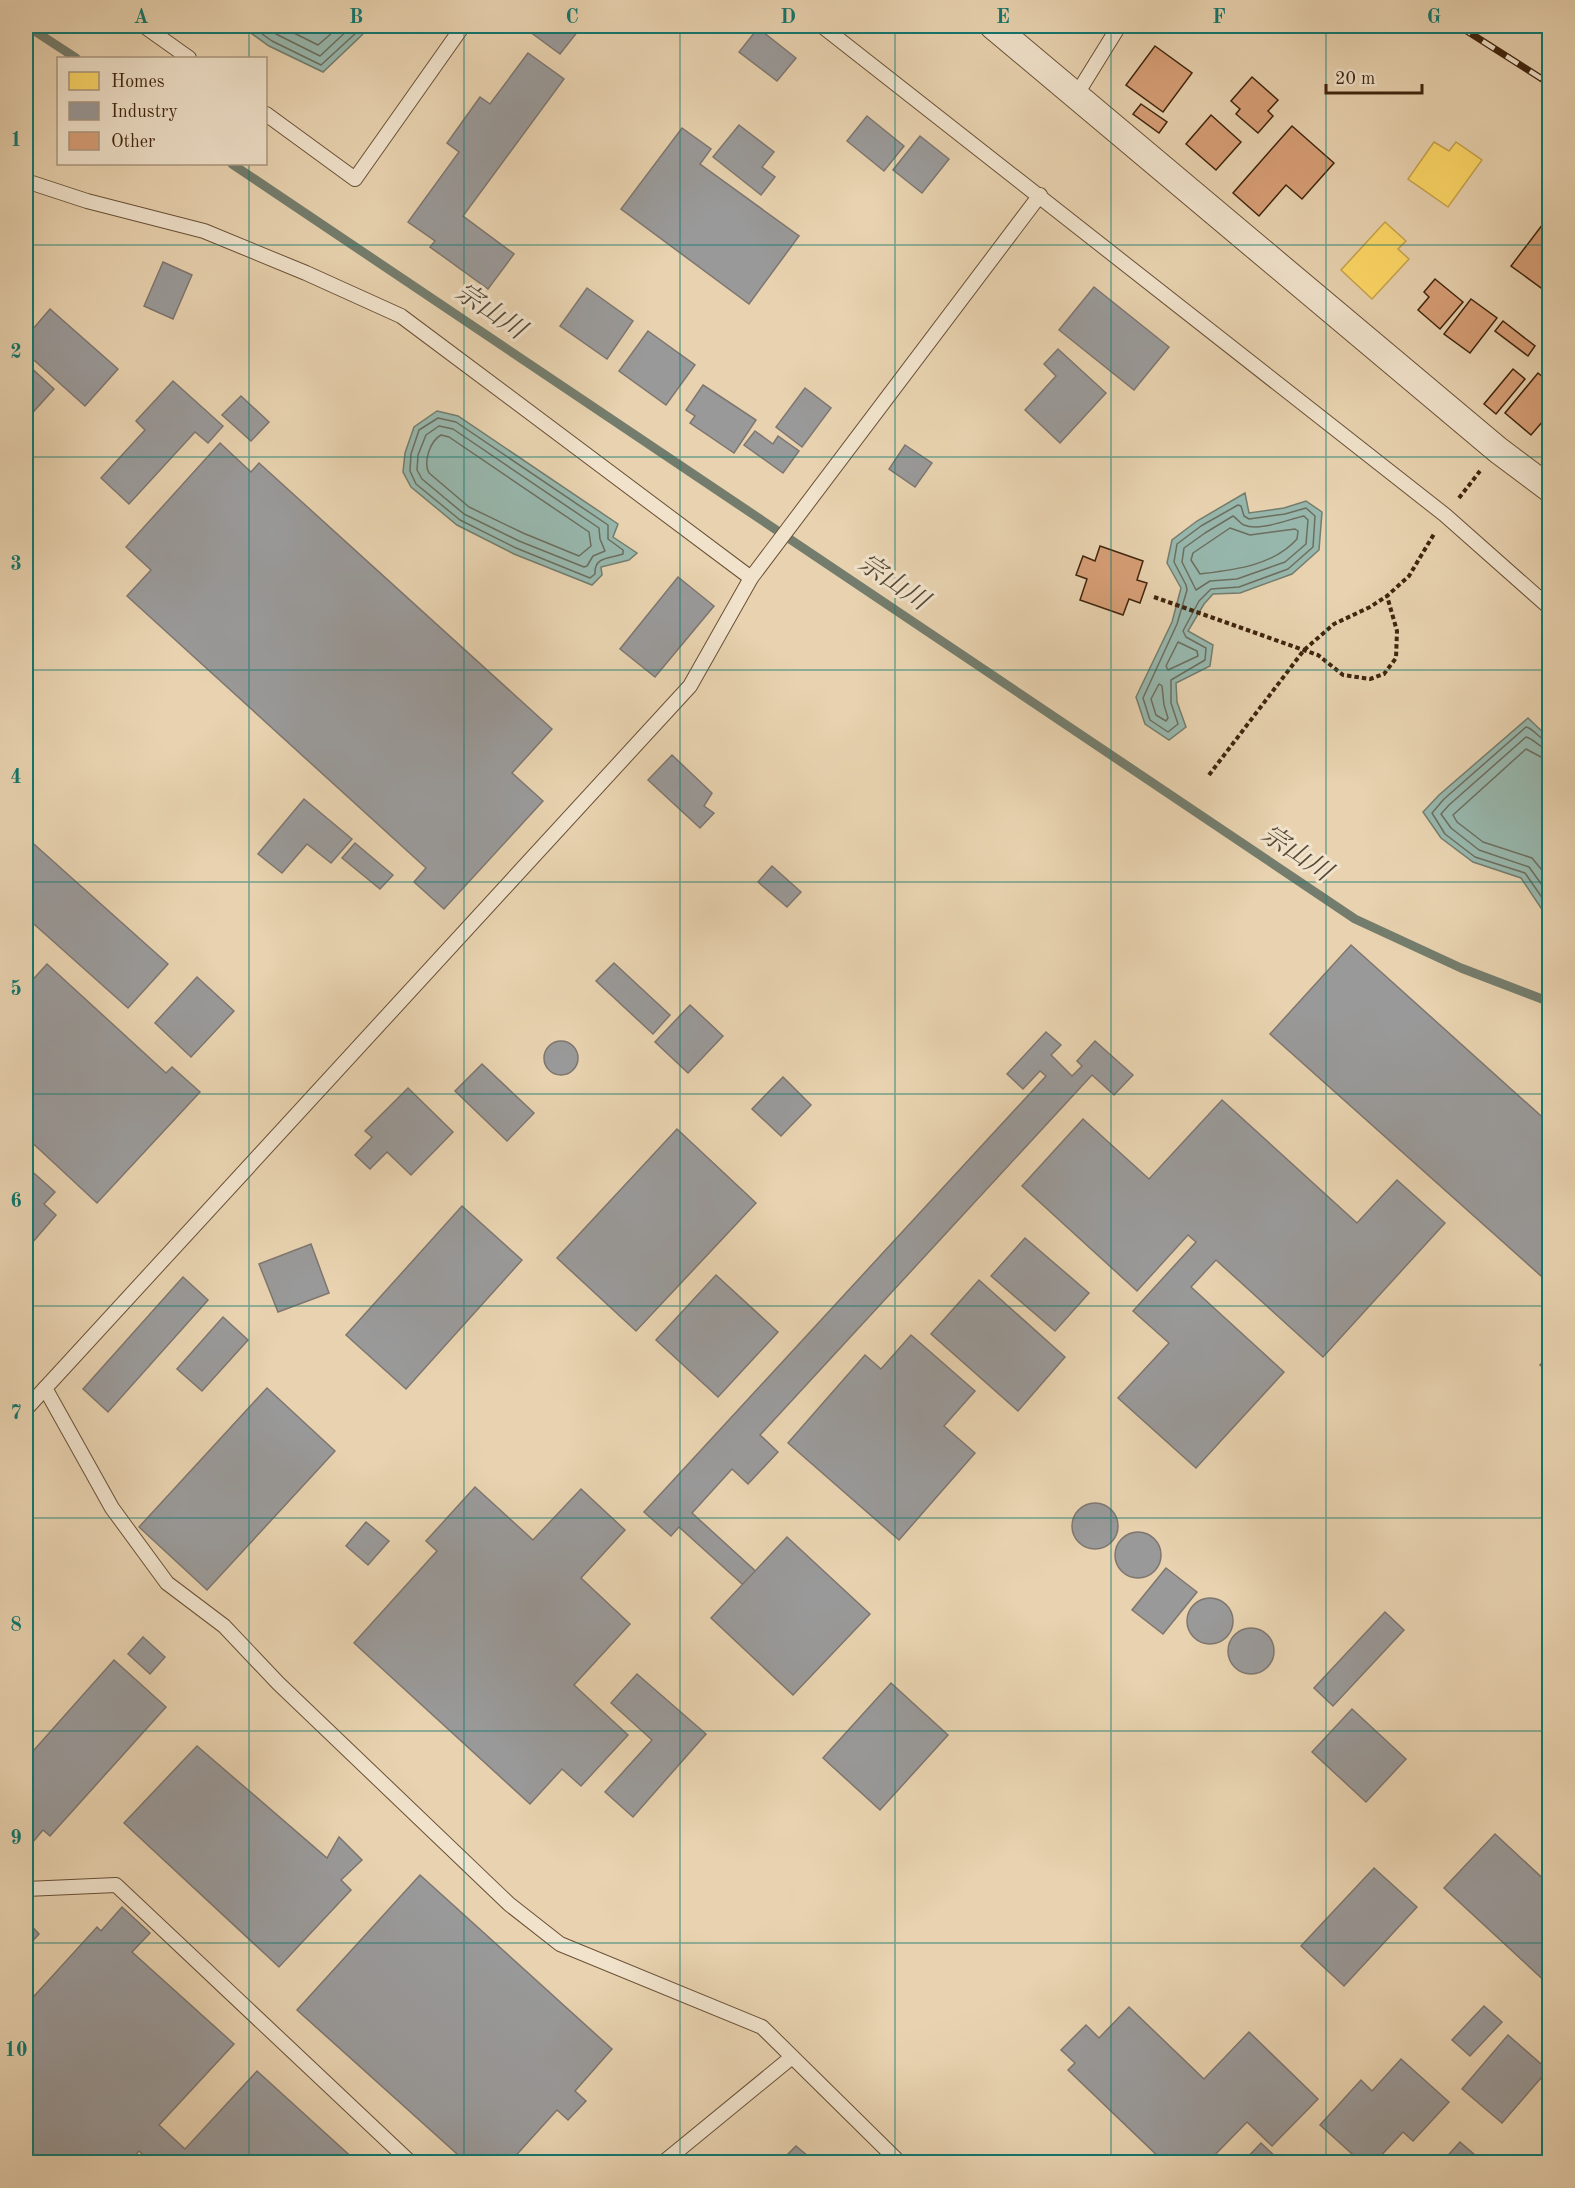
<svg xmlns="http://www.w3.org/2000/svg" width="1575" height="2188" font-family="'Old Standard TT','Noto Serif JP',serif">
	<rect width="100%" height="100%" fill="#e8d2af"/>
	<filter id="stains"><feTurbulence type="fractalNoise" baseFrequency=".00333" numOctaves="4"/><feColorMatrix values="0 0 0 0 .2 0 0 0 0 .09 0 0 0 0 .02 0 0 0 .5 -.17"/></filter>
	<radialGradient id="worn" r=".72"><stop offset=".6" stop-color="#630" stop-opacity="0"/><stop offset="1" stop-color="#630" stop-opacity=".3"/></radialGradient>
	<!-- water -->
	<g fill="#97b7ad" stroke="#747d6d" stroke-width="1.5">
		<polygon points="241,26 368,26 362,35 323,72 269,46"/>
		<polygon points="437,411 458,416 618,524 613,537 637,553 629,560 601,567 602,575 592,585 514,554 457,525 411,487 403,472 405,453 414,427"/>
		<polygon points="1245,493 1249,513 1284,508 1306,501 1322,512 1319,550 1292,574 1240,593 1213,594 1204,604 1188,631 1213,645 1210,666 1176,683 1177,702 1186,727 1169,740 1145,724 1136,697 1172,622 1181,588 1167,563 1172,540 1197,521"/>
		<polygon points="1528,718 1549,738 1549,920 1521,878 1473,862 1441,838 1423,812 1439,795"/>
	</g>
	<!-- homes -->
	<g fill="#ffd966" stroke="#c6a34c" stroke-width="1.5">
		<polygon points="1434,142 1449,151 1456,142 1482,160 1448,207 1408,179"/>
		<polygon points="1385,222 1406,241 1398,249 1409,259 1372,299 1341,270"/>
	</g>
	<!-- industry -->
	<g fill="#999" stroke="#7e766f" stroke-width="1.5">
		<polygon points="522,26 582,26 560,54"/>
		<polygon points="758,28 796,58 777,81 739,52"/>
		<polygon points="528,53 564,79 463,216 514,254 488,289 430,247 435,241 408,222 459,152 447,143 480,97 490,104"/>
		<polygon points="867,116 904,146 884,171 847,141"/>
		<polygon points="739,125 774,152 762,167 775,177 761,195 713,157"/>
		<polygon points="682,128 711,149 700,164 799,236 749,304 621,209"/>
		<polygon points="920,136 949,159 922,193 893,170"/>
		<polygon points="163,262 192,275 173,319 144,306"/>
		<polygon points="1094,287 1169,347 1134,390 1059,330"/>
		<polygon points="587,288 633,321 607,359 560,326"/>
		<polygon points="50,309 118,369 85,406 26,353 26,337"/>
		<polygon points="648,331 695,365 666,405 619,371"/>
		<polygon points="1058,349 1106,393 1060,443 1025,410 1056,376 1044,364"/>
		<polygon points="26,363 54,389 26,420"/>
		<polygon points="173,381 223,426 208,443 195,432 129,504 101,478 145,430 136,421"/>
		<polygon points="703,385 756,420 734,453 690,423 695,416 686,410"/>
		<polygon points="805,388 831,408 802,447 776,427"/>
		<polygon points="241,396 269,422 251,441 222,415"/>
		<polygon points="755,431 773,444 778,436 799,451 783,473 744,445"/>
		<polygon points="220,443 251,472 259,463 552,729 512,773 543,801 444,909 414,882 426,868 127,596 151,570 126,547"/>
		<polygon points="905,445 932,463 915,487 889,469"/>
		<polygon points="678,577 714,606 655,677 620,649"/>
		<polygon points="672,755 712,793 704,806 714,813 700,828 648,780"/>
		<polygon points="304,799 352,839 331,863 307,844 282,873 258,854"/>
		<polygon points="26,837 168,964 128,1008 26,917"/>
		<polygon points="355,843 393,875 380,889 342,858"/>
		<polygon points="772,866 801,892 787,907 758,882"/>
		<polygon points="1351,945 1550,1124 1550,1284 1270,1034"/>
		<polygon points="614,963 670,1015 653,1034 596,981"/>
		<polygon points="47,964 166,1073 172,1067 200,1092 97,1203 26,1137 26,987"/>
		<polygon points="197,977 234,1011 191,1057 155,1023"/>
		<polygon points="690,1005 723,1036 688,1073 655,1042"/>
		<polygon points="1046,1032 1061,1045 1051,1055 1072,1076 1082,1066 1077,1061 1095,1041 1133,1075 1114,1095 1092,1075 760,1435 778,1452 748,1484 732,1469 692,1513 774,1588 761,1601 679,1527 671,1536 644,1512 1046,1076 1040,1071 1023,1089 1007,1074"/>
		<circle cx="561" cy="1058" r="17"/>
		<polygon points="482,1064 534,1113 507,1141 455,1091"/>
		<polygon points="783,1077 811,1105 781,1136 752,1109"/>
		<polygon points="408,1088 453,1132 411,1175 387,1152 370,1169 355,1155 372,1137 365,1131"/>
		<polygon points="1222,1100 1357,1223 1397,1180 1445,1223 1323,1357 1216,1260 1191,1287 1284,1372 1196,1468 1118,1398 1169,1343 1133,1311 1196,1242 1188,1235 1137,1291 1022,1186 1083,1119 1149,1179"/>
		<polygon points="677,1129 756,1203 636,1331 557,1258"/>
		<polygon points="26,1166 55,1192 44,1204 56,1215 26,1250"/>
		<polygon points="462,1206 522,1260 406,1389 346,1335"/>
		<polygon points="1025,1238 1089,1293 1055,1331 991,1276"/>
		<polygon points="311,1244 329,1293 278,1312 259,1264"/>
		<polygon points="716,1275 778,1332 718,1397 656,1340"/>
		<polygon points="183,1277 208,1300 108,1412 83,1389"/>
		<polygon points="979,1280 1065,1357 1018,1411 931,1334"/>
		<polygon points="223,1317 248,1340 202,1391 177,1369"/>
		<polygon points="911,1335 975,1391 944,1426 975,1453 899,1540 788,1443 865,1355 881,1369"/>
		<polygon points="1550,1354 1550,1374 1540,1365"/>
		<polygon points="267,1388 335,1451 207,1590 139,1527"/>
		<polygon points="475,1487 533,1540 581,1489 625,1530 581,1578 630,1624 574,1685 628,1735 581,1786 562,1769 530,1804 354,1643 437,1551 426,1541"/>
		<circle cx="1095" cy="1526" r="23"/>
		<polygon points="366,1522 389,1541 368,1565 346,1546"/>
		<circle cx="1138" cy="1555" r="23"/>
		<polygon points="787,1537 870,1614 793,1695 711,1618"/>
		<polygon points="1166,1568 1197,1592 1163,1634 1132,1610"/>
		<circle cx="1210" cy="1621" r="23"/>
		<polygon points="1385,1612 1404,1630 1333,1706 1314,1688"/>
		<circle cx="1251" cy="1651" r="23"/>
		<polygon points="143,1637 165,1657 150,1674 128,1654"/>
		<polygon points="114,1660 166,1707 50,1836 43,1830 26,1850 26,1759"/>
		<polygon points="637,1674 706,1734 633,1817 605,1792 652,1740 611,1703"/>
		<polygon points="891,1683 948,1735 880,1810 823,1758"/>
		<polygon points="1352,1709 1406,1759 1366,1802 1312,1752"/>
		<polygon points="197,1746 327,1858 339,1837 362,1860 341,1880 351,1890 279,1967 124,1823"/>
		<polygon points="1495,1834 1550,1885 1550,1986 1444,1888"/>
		<polygon points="1374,1868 1417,1907 1344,1986 1301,1946"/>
		<polygon points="420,1875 612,2049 575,2091 586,2101 568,2120 557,2110 510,2162 466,2162 297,2010"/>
		<polygon points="122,1907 150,1933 132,1952 234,2044 159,2125 185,2149 257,2071 357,2162 151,2162 139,2151 129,2162 26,2162 26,2005 97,1927 101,1931"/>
		<polygon points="26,1920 39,1934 26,1948"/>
		<polygon points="1484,2006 1502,2022 1470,2056 1452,2040"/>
		<polygon points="1129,2007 1204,2079 1249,2032 1318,2099 1272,2146 1247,2122 1208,2162 1164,2162 1068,2070 1075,2063 1061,2050 1086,2025 1099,2038"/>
		<polygon points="1508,2035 1548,2070 1502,2123 1462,2089"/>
		<polygon points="1401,2059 1449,2102 1413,2141 1403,2132 1375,2162 1361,2162 1320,2125 1361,2080 1372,2091"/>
		<polygon points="1550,2111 1550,2158 1542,2143 1542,2128"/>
		<polygon points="1460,2142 1483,2162 1442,2162"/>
		<polygon points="1261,2143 1281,2162 1243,2162"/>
		<polygon points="796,2146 815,2162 780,2162"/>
	</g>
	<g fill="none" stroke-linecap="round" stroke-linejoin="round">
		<!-- shore -->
		<g stroke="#6c6e5e" stroke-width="1.5">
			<polyline points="251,26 272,41 321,65 357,32 361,26"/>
			<polyline points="264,26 276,34 320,56 352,26"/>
			<polyline points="280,26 318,45 340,26"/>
			<path d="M438 418 456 422 608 525V539L623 550V554C610 559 594 556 595 574L590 578 516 548 460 520 416 484 410 471 411 454 419 430Z"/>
			<polygon points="439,426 453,429 599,528 600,539 605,551 593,556 587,566 584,567 519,541 464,514 422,479 417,470 418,455 426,435"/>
			<path d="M441 435 449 437 589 532 591 546 579 556 523 533 469 507 429 473C423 462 430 441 441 435Z"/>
			<polygon points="1238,505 1241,506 1244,516 1249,519 1285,514 1306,508 1315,516 1313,547 1288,569 1239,587 1211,589 1199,601 1183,631 1186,637 1206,648 1205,660 1171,680 1171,703 1178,724 1168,732 1150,720 1143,698 1177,624 1187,590 1186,585 1174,562 1177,544 1201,526"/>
			<path d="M1233 516C1237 518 1239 523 1244 525 1259 532 1289 519 1304 516L1308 520 1306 544 1285 562 1237 579 1210 581 1196 590 1182 562 1184 548 1205 533Z"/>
			<path d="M1230 528 1250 535 1295 529 1298 531 1297 539C1273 566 1233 570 1200 574L1191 560 1193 553Z"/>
			<polygon points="1178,642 1197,651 1198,656 1168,670 1166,666"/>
			<polygon points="1159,684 1162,686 1164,705 1168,718 1166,721 1156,715 1151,699"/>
			<path d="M1550 742C1540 741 1535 729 1526 727L1444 799 1432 813 1445 834 1475 857 1525 873 1550 909"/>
			<path d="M1550 749C1539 749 1535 739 1526 737L1449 805 1441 814 1451 828 1479 850 1529 867 1550 896"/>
			<polyline points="1550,758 1541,757 1526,749 1453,815 1457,822 1483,842 1532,858 1550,880"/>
		</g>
		<!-- stream -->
		<g stroke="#747d6d" stroke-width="9">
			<polyline points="27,26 76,58"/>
			<polyline points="232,164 1355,919 1461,968 1550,1002"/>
		</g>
	</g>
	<!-- building -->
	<g fill="#d79e76" stroke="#40250e" stroke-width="1.5">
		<polygon points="1155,46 1192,73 1163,112 1126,85"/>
		<polygon points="1252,77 1278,100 1268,111 1273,116 1258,133 1236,114 1240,109 1231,101"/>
		<polygon points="1141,104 1167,122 1159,133 1133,114"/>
		<polygon points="1211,115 1241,142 1216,170 1186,144"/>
		<polygon points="1292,126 1334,163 1302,199 1286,185 1259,216 1233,193"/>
		<polygon points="1549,216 1550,291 1548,293 1511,266"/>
		<polygon points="1435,279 1463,302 1440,329 1418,310 1429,297 1424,292"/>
		<polygon points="1471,299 1497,318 1470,353 1444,334"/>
		<polygon points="1503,321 1535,346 1528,356 1495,331"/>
		<polygon points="1513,369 1525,379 1496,414 1484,404"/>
		<polygon points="1538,373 1550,383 1550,413 1531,435 1505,413"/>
		<polygon points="1100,546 1143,561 1137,580 1147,583 1140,603 1129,599 1123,615 1080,600 1087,579 1076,575 1083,556 1095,561"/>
	</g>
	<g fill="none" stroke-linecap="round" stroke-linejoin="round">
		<defs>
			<g id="service">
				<polyline points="144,26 189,58"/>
				<polyline points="822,26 1445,515 1550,608"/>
				<polyline points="1075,97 1119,26"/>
				<polyline points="266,114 355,179 463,26"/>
				<polyline points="26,181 87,201 204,231 306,273 401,316 751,578"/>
				<polyline points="45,1388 112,1508 167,1583 224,1626 278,1683 509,1904 560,1944 762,2027 899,2162"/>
				<polyline points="26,1409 690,686 751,578 1040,195"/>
				<polyline points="26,1889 116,1885 410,2162"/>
				<polyline points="664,2162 792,2057"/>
			</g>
			<polyline id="minor" points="993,26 1498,450 1550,489"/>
		</defs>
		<!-- service casing -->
		<use href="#service" stroke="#6a5036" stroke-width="16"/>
		<!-- minor casing -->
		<use href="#minor" stroke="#6a5036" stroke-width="28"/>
		<!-- path -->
		<g stroke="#40250e" stroke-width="4" stroke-dasharray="4.5 3" stroke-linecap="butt">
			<polyline points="1459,498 1480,471"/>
			<polyline points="1154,597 1318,655 1343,675 1370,679 1384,674 1396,658 1397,631 1387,596"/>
			<polyline points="1209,775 1304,650 1334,624 1370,607 1387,596 1409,576 1434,534"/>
		</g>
		<!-- service -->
		<use href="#service" stroke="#f0e2cb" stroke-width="14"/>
		<!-- minor -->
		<use href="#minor" stroke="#f0e2cb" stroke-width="26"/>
		<defs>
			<polyline id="rail" points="1459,26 1550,84"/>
		</defs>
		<!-- rail casing -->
		<use href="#rail" stroke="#40250e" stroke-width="7"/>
		<!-- rail -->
		<use href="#rail" stroke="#f0e2cb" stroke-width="4.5" stroke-dasharray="14" stroke-linecap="butt"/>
	</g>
	<!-- grid -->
	<path fill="none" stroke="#0f766e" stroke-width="1.5" stroke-opacity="0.55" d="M249 26V58M464 26V2162M680 26V2162M895 26V2162M1111 26V2162M1326 26V2162M249 164V2162M26 245H1550M26 457H1550M26 670H1550M26 882H1550M26 1094H1550M26 1306H1550M26 1518H1550M26 1731H1550M26 1943H1550"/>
	<g text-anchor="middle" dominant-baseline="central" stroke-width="6" stroke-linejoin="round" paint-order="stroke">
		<!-- water labels -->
		<g font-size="26" font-style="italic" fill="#564a36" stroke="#f0e2cb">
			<text transform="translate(490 312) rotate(34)">宗山川</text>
			<text transform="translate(893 583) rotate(34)">宗山川</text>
			<text transform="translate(1296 854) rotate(34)">宗山川</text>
		</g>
	</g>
	<!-- margin -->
	<rect width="1575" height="2188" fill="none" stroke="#e8d2af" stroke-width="66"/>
	<!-- legend -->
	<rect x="57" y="57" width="210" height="108" fill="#f0e2cb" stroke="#aa967f" stroke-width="1.5"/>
	<rect x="69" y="72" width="30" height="18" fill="#ffd966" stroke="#aa967f" stroke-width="1.5"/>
	<text x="111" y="87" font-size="18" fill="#40250e">Homes</text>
	<rect x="69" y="102" width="30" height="18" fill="#999999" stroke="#aa967f" stroke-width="1.5"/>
	<text x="111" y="117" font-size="18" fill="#40250e">Industry</text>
	<rect x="69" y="132" width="30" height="18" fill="#d79e76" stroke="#aa967f" stroke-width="1.5"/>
	<text x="111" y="147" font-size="18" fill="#40250e">Other</text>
	<!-- scale -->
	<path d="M1326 84v9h96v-9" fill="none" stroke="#40250e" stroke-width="3"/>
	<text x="1335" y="84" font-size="18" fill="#40250e" stroke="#f0e2cb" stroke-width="4.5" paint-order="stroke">20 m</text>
	<rect x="33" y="33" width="1509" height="2122" fill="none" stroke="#0f766e" stroke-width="2"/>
	<g font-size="20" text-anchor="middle" font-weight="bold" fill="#0f766e">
		<text x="141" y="23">A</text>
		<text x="356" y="23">B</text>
		<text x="572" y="23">C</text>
		<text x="788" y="23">D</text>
		<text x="1003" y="23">E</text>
		<text x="1219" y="23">F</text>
		<text x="1434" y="23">G</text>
		<text x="16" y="146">1</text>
		<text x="16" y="358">2</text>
		<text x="16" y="570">3</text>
		<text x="16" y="783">4</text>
		<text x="16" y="995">5</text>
		<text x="16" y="1207">6</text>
		<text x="16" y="1419">7</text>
		<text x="16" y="1631">8</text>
		<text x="16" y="1844">9</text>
		<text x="16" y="2056">10</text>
	</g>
	<rect width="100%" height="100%" filter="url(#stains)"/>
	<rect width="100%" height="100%" fill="url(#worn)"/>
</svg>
